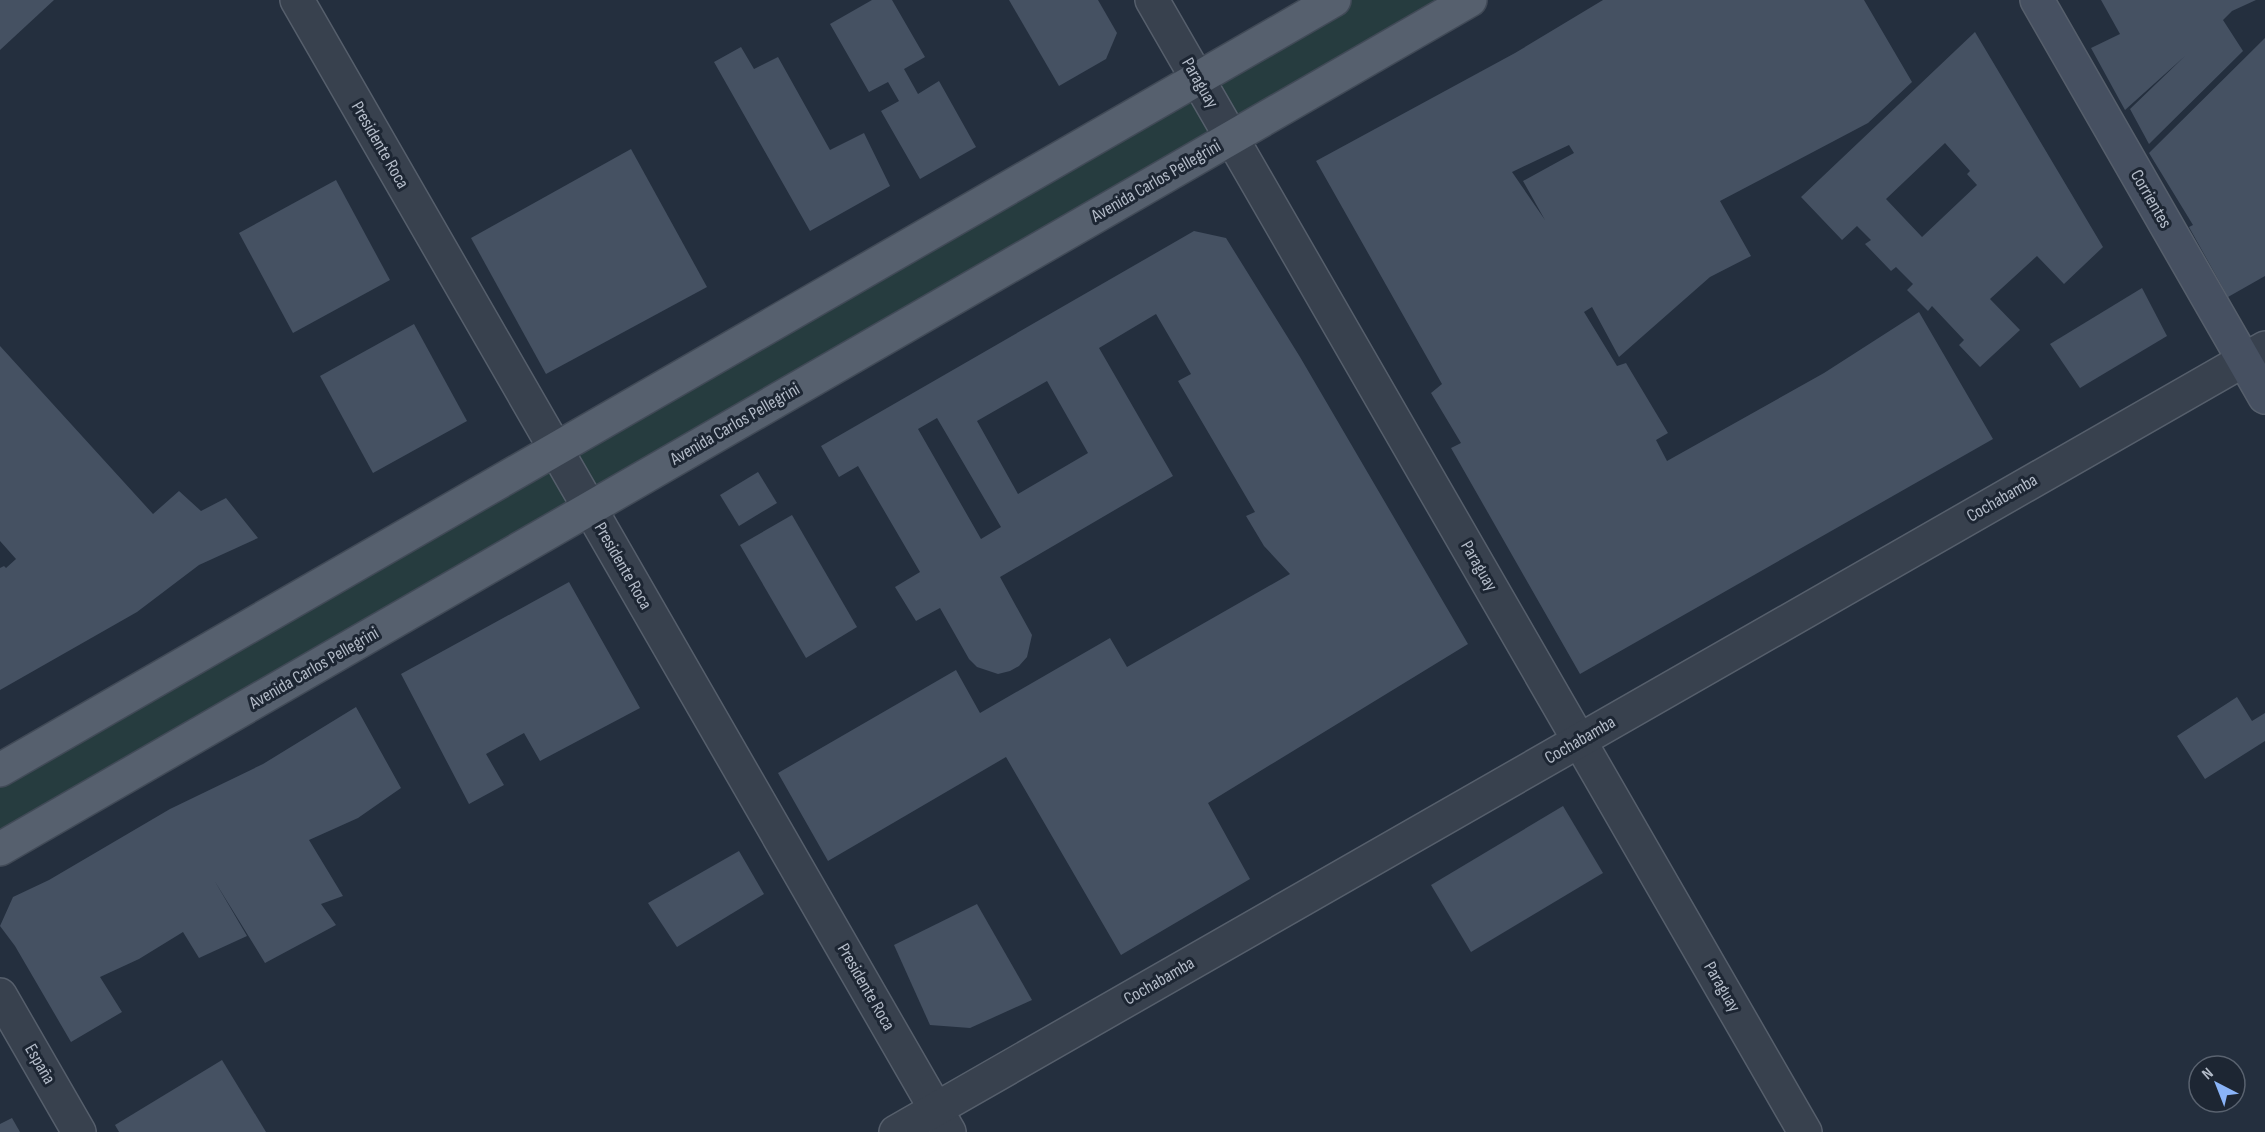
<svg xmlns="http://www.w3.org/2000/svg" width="2265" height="1132" font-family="'Sofia Sans Condensed',sans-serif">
	<rect width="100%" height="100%" fill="#242f3e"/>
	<!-- green -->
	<polygon fill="#263c3f" points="1334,0 1470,0 0,849 0,770"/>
	<!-- building -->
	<g fill="#455162" fill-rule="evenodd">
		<polygon points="0,0 54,0 0,50"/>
		<polygon points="872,0 892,0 925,57 904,69 918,94 939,81 976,147 920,179 881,111 899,101 888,82 869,92 830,24"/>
		<polygon points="1009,0 1098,0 1117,33 1106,59 1059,86"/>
		<path d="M1603 0H1864L1912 82 1868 123 1720 201 1751 256 1710 277 1619 357 1592 307 1584 312 1617 366 1626 363 1668 433 1656 440 1667 461 1824 373 1919 312 1993 439 1580 674 1451 448 1461 443 1431 393 1442 384 1316 161 1515 53ZM1569 145 1574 153 1523 181 1545 220 1512 172Z"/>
		<polygon points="2101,0 2256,0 2232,11 2223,20 2243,51 2149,144 2130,109 2185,56 2125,110 2091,48 2120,34"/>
		<path d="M1975 32 2103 247 2064 284 2037 256 1990 299 2020 330 1980 367 1959 345 1964 340 1932 306 1928 311 1907 290 1913 284 1896 267 1891 271 1865 244 1871 240 1857 226 1842 240 1801 197ZM1945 143 1970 171 1967 174 1977 185 1922 237 1886 199Z"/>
		<polygon points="2265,38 2265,276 2228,297 2189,227 2193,225 2149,153"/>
		<polygon points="741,47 754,69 778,57 830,150 864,133 890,186 810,231 714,62"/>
		<polygon points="631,149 707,287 546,374 471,238"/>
		<polygon points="336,180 390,280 293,333 239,233"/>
		<path d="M1194 231 1226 238 1300 357 1468 644 1208 803 1250 879 1121 955 1006 757 828 861 778 773 956 670 980 713 1110 638 1127 667 1290 574 1264 546 1246 516 1255 512 1178 381 1191 374 1156 314 1099 348 1173 476 1000 577 1032 635 1027 657 1019 666 1010 671 998 674 977 667 969 659 940 608 916 621 895 587 920 572 858 466 839 477 821 446ZM1047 381 1088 453 1018 494 977 421ZM937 418 1001 527 981 539 918 429Z"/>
		<polygon points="2142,288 2167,336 2080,388 2050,344"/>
		<polygon points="414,324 467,421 373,473 320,376"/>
		<polygon points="0,346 153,514 179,491 201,511 226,498 258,538 199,565 137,612 0,690 0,568 4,566 6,568 16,559 0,541"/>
		<polygon points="758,472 777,503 739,526 720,495"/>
		<polygon points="792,515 857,627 806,658 740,545"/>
		<polygon points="569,582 640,708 540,761 524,733 486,754 504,785 469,804 401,674"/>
		<polygon points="2237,697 2252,721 2265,713 2265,741 2205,779 2177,736"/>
		<polygon points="356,707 401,788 358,818 309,840 343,896 321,904 336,925 265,963 214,880 247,936 199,958 183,932 139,959 100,977 122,1012 71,1042 15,946 0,926 13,897 49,880 170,809 263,764"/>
		<polygon points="1563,806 1603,873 1471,952 1431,885"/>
		<polygon points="739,851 764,894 677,947 648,903"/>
		<polygon points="977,904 1032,1000 970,1028 930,1025 894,945"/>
		<polygon points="222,1060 266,1132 119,1132 115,1125"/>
		<polygon points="12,1118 20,1132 0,1132 0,1124"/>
	</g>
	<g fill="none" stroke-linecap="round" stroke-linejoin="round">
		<defs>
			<g id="street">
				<polyline points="297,0 949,1132"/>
				<polyline points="1152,0 1805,1132"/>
				<polyline points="0,995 79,1132"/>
				<polyline points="896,1132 2265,348"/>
			</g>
			<polyline id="secondary" points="2037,0 2265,397"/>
			<g id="primary">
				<polyline points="0,770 1334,0"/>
				<polyline points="0,849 1470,0"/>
			</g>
		</defs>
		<!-- street casing -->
		<use href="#street" stroke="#565f6c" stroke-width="36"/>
		<!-- secondary casing -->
		<use href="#secondary" stroke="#565f6c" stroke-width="36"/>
		<!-- primary casing -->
		<use href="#primary" stroke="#414a57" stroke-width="36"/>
		<!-- street -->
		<use href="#street" stroke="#38414e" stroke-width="33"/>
		<!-- secondary -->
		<use href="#secondary" stroke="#465061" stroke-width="33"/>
		<!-- primary -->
		<use href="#primary" stroke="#56606e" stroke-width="33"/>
	</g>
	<g text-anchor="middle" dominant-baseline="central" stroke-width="6" stroke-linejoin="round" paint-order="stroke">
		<!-- street labels -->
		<g font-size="18" fill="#b4bcc9" stroke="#1d2633">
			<text transform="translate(1200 83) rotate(60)">Paraguay</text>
			<text transform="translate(380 145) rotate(60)">Presidente Roca</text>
			<text transform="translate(1156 181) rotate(-30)">Avenida Carlos Pellegrini</text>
			<text transform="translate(2151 199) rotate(60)">Corrientes</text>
			<text transform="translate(735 424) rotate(-30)">Avenida Carlos Pellegrini</text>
			<text transform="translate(2002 498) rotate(-30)">Cochabamba</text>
			<text transform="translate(623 566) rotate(60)">Presidente Roca</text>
			<text transform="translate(1479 566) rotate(60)">Paraguay</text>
			<text transform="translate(314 668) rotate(-30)">Avenida Carlos Pellegrini</text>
			<text transform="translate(1580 740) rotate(-30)">Cochabamba</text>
			<text transform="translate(1159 981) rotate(-30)">Cochabamba</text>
			<text transform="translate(866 987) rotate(60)">Presidente Roca</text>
			<text transform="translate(1722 987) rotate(60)">Paraguay</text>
			<text transform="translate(40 1064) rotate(60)">España</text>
		</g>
	</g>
	<!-- north arrow -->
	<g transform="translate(2217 1084) rotate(318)"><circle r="28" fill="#1d2633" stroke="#59626f" stroke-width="1.5"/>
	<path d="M0-4.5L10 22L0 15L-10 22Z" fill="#8ab4f8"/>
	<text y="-9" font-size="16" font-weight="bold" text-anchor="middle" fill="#b4bcc9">N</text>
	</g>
</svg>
